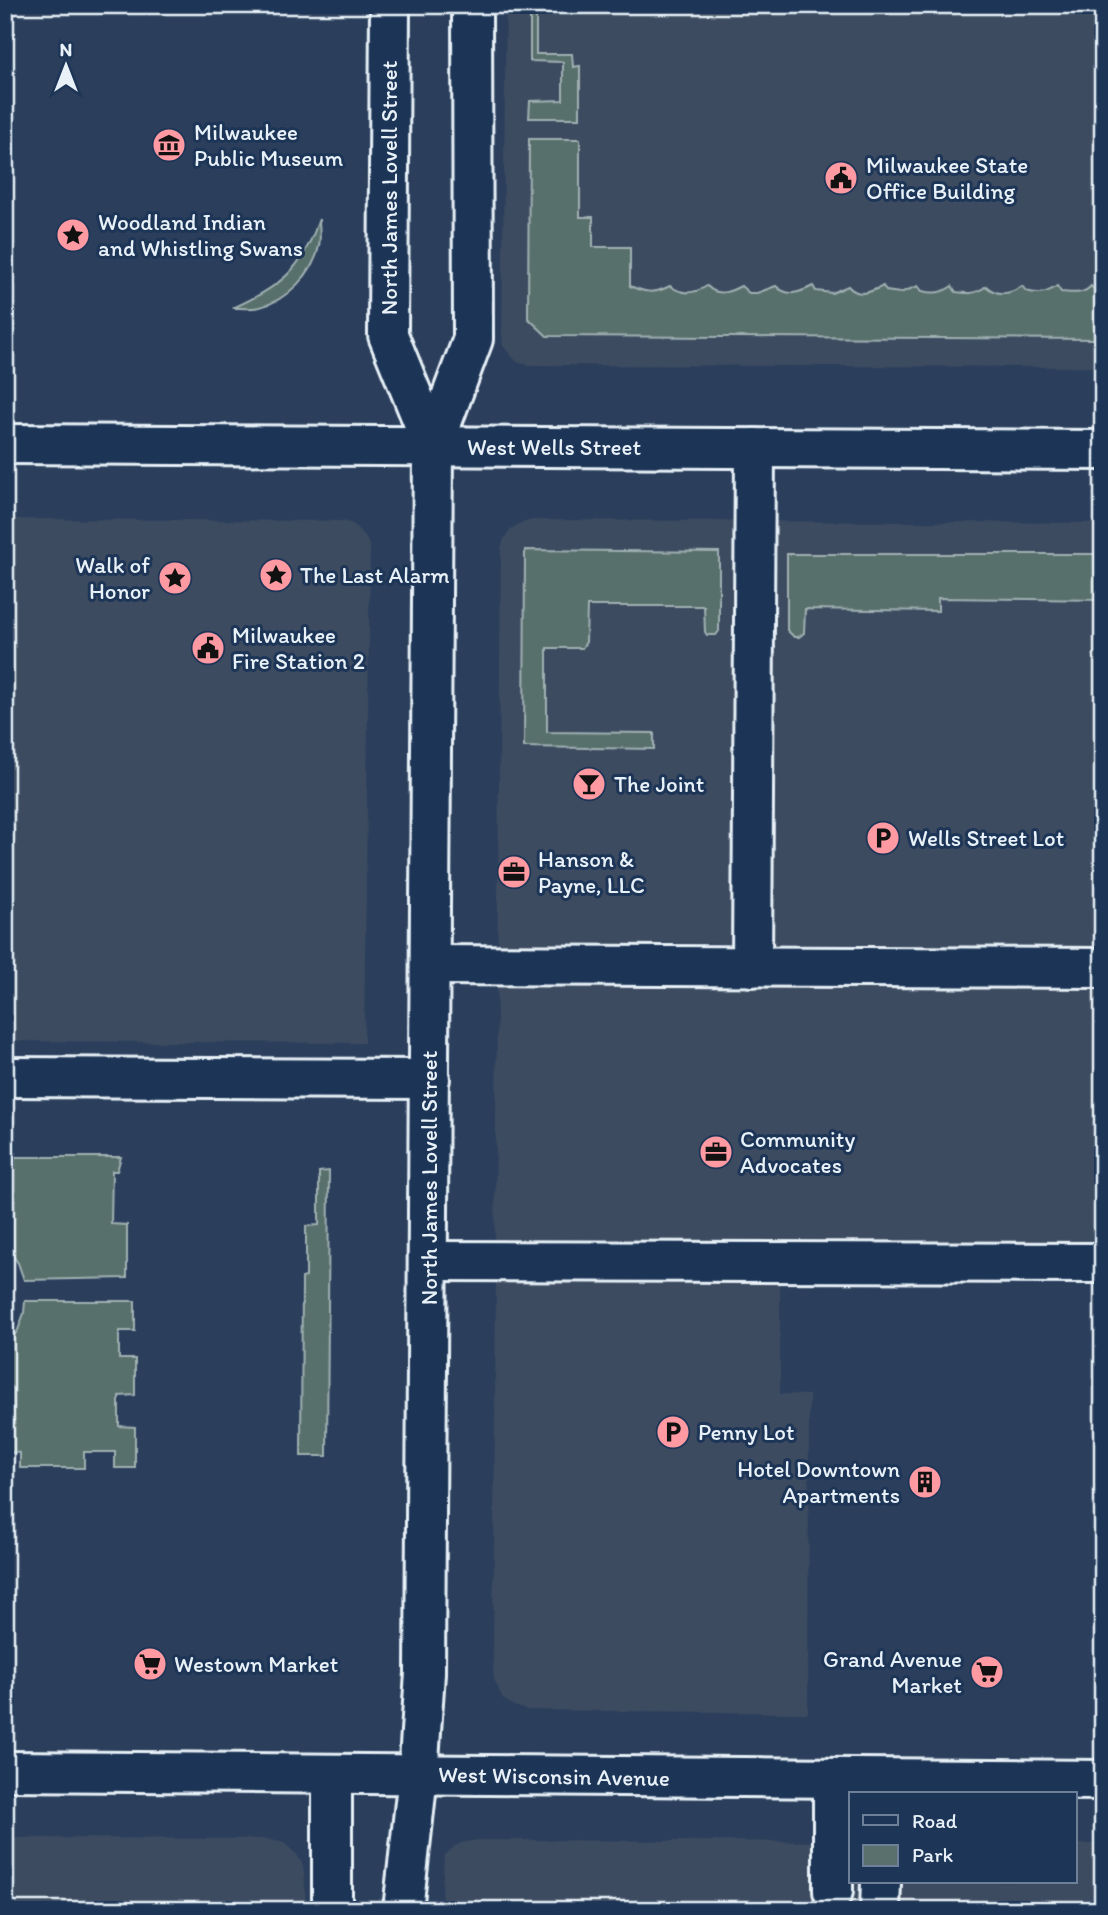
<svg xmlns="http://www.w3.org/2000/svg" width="1108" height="1915" font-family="Itim,sans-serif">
	<rect width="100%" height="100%" fill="#2b3f5c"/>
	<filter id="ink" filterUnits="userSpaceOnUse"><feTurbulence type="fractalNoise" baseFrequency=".0143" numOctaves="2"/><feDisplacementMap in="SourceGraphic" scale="14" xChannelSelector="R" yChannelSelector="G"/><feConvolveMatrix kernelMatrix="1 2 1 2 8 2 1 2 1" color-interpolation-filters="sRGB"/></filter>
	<g filter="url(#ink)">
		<!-- built -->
		<g fill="#3c4c61" fill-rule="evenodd">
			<polygon points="506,5 1103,5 1103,367 530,365 517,362 503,346 502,334"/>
			<polygon points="5,519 343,521 353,524 366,538 370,548 364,1043 5,1041"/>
			<path d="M533 520 1103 523V1244L495 1241 501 549 504 539 511 529 521 523ZM658 943 913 945V983L657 981Z"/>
			<polygon points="496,1282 780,1283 780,1394 809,1395 808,1713 527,1710 514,1706 503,1699 494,1679 493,1668"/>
			<polygon points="5,1838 267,1839 284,1843 297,1855 302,1863 304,1872 306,1910 5,1910"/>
			<polygon points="480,1840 851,1842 851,1882 1075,1882 1075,1844 1103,1844 1103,1910 441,1910 444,1856 455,1846 464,1842"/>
		</g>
		<!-- green -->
		<g fill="#59706c" stroke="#a0b0b2" stroke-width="2">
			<polygon points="530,5 536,5 536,54 572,54 573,67 580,66 580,118 529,118 530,101 563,100 563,62 530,61"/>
			<path d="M529 139H580V217H593V247H630V286C646 293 654 294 670 286 683 295 694 294 707 286 718 297 729 292 741 286L749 293H757L776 286C788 298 801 292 813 286L816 291 832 293 848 286C858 298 871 292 883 286L886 291 900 293 918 286 922 291C934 294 942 293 952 286L956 292C968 294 977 294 986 286 997 297 1011 294 1022 286L1026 291C1039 295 1047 293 1057 286L1061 292C1073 293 1083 295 1091 286L1097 292 1103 293V339L547 336 528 318Z"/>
			<path d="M319 219C319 228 321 238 319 246 314 273 286 301 260 307 252 309 241 308 233 308 280 286 302 271 319 219Z"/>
			<polygon points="525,550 719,552 719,631 716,635 707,635 705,632 704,606 587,606 586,642 582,648 547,648 547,732 654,733 654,749 524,747"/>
			<polygon points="787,554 1103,554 1103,600 938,598 938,611 805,609 804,633 799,637 794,637 787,630"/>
			<polygon points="5,1157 121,1157 117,1171 112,1171 111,1224 127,1225 127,1278 24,1280 18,1263 5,1245"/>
			<polygon points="329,1171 327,1456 301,1456 302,1278 306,1277 306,1226 319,1225 319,1172"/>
			<polygon points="25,1301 135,1301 135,1331 119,1331 119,1359 135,1359 135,1395 119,1396 119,1426 135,1427 135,1468 115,1468 115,1452 84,1452 84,1468 20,1468 20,1453 5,1452 5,1348 18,1330 24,1313"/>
		</g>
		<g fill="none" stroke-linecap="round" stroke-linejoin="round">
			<defs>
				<g id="minor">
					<polyline points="390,5 388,335 433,446"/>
					<polyline points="5,444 1103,450"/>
					<polyline points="430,965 1103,968"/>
					<polyline points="752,967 755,448"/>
					<polyline points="5,1077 430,1079"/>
					<polyline points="428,1261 1103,1263"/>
					<polyline points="833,1778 833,1891"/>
					<polyline points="403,1910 418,1775 425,1673 433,446 473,339 472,5"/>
					<polyline points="880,1910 881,1882"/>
				</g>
				<g id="major">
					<polyline points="5,1771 1103,1780"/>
					<polyline points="332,1774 332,1910"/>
				</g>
			</defs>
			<!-- minor casing -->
			<use href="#minor" stroke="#e8f1f8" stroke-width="44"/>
			<!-- major casing -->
			<use href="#major" stroke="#e8f1f8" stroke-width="44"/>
			<!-- minor -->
			<use href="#minor" stroke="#1d3557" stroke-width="38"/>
			<!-- major -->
			<use href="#major" stroke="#1d3557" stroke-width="38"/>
		</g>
	</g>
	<!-- icons -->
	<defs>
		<symbol id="museum-disc" viewBox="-11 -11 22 22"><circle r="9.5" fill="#ff9aa2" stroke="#1d3557"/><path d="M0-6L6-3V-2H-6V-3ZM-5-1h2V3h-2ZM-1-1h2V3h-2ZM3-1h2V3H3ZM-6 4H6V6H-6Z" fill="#111"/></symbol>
		<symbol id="civic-disc" viewBox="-11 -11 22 22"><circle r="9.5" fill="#ff9aa2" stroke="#1d3557"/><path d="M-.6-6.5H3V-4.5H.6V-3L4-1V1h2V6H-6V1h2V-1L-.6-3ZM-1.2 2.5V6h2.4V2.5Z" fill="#111"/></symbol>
		<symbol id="sight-disc" viewBox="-11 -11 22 22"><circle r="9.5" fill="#ff9aa2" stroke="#1d3557"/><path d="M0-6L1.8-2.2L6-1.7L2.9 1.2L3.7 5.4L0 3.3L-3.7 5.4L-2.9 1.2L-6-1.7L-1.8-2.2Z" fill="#111"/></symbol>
		<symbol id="bar-disc" viewBox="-11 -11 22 22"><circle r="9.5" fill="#ff9aa2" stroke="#1d3557"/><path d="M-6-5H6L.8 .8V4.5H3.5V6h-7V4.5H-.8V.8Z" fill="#111"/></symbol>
		<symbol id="parking-disc" viewBox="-11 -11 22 22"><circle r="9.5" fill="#ff9aa2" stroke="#1d3557"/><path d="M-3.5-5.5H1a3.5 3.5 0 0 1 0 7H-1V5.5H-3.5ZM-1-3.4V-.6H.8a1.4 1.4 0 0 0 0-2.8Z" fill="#111"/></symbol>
		<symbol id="office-disc" viewBox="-11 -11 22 22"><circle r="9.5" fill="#ff9aa2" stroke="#1d3557"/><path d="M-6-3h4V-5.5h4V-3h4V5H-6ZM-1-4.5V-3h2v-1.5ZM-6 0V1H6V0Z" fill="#111"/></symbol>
		<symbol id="building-disc" viewBox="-11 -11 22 22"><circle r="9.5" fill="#ff9aa2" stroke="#1d3557"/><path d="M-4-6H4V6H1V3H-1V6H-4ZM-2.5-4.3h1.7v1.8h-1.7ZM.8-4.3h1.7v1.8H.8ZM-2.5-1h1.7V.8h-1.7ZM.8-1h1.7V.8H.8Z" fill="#111"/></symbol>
		<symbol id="supermarket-disc" viewBox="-11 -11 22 22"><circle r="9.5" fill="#ff9aa2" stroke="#1d3557"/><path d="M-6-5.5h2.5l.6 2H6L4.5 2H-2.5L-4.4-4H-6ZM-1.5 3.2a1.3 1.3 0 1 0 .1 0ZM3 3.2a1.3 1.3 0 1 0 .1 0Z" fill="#111"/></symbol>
	</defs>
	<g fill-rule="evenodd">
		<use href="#museum-disc" x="150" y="126" width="38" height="38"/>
		<use href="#civic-disc" x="822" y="159" width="38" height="38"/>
		<use href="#sight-disc" x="54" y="216" width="38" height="38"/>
		<use href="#sight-disc" x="257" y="556" width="38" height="38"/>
		<use href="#sight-disc" x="156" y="559" width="38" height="38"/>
		<use href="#civic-disc" x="189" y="629" width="38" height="38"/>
		<use href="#bar-disc" x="570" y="765" width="38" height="38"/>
		<use href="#parking-disc" x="864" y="819" width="38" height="38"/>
		<use href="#office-disc" x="495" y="853" width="38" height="38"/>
		<use href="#office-disc" x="697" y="1133" width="38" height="38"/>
		<use href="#parking-disc" x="654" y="1413" width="38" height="38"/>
		<use href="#building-disc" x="906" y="1463" width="38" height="38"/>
		<use href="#supermarket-disc" x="131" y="1645" width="38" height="38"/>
		<use href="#supermarket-disc" x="968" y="1653" width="38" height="38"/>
	</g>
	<g text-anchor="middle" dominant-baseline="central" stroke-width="6" stroke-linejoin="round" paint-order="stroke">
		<!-- poi labels -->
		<g font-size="23" fill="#e8f1f8" stroke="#1d3557" text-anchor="start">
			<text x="194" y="132">Milwaukee<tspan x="194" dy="26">Public Museum</tspan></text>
			<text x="866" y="165">Milwaukee State<tspan x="866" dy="26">Office Building</tspan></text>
			<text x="98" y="222">Woodland Indian<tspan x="98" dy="26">and Whistling Swans</tspan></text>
			<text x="150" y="565" text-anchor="end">Walk of<tspan x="150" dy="26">Honor</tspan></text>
			<text x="300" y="575">The Last Alarm</text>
			<text x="232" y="635">Milwaukee<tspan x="232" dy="26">Fire Station 2</tspan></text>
			<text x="614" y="784">The Joint</text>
			<text x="908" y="838">Wells Street Lot</text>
			<text x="538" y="859">Hanson &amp;<tspan x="538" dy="26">Payne, LLC</tspan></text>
			<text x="740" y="1139">Community<tspan x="740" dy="26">Advocates</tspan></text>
			<text x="698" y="1432">Penny Lot</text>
			<text x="900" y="1469" text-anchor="end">Hotel Downtown<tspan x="900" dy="26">Apartments</tspan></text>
			<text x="962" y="1659" text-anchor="end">Grand Avenue<tspan x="962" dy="26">Market</tspan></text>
			<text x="174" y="1664">Westown Market</text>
		</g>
		<!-- street labels -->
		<g font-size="23" fill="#e8f1f8" stroke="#1d3557">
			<text transform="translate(389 188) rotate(-90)">North James Lovell Street</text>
			<text x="554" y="447">West Wells Street</text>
			<text transform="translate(429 1178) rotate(-90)">North James Lovell Street</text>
			<text transform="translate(554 1776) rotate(1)">West Wisconsin Avenue</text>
		</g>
	</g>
	<!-- margin -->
	<rect width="1108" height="1915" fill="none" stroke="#1d3557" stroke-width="28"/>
	<rect x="14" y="14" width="1080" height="1887" fill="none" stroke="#e8f1f8" stroke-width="2.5" filter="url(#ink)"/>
	<!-- legend -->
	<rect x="849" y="1792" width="228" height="91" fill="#1d3557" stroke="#6e8097" stroke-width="2"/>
	<rect x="863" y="1815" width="35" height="10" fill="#1d3557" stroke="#6e8097" stroke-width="2"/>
	<text x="912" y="1828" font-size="21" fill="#e8f1f8">Road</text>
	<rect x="863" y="1845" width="35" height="21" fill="#59706c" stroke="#6e8097" stroke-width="2"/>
	<text x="912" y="1862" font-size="21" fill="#e8f1f8">Park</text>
	<!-- north arrow -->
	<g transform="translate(66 66)" stroke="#1d3557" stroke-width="5" paint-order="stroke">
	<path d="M0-5L12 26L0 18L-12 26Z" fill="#e8f1f8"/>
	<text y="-10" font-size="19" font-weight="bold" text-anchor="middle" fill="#e8f1f8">N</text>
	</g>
</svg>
